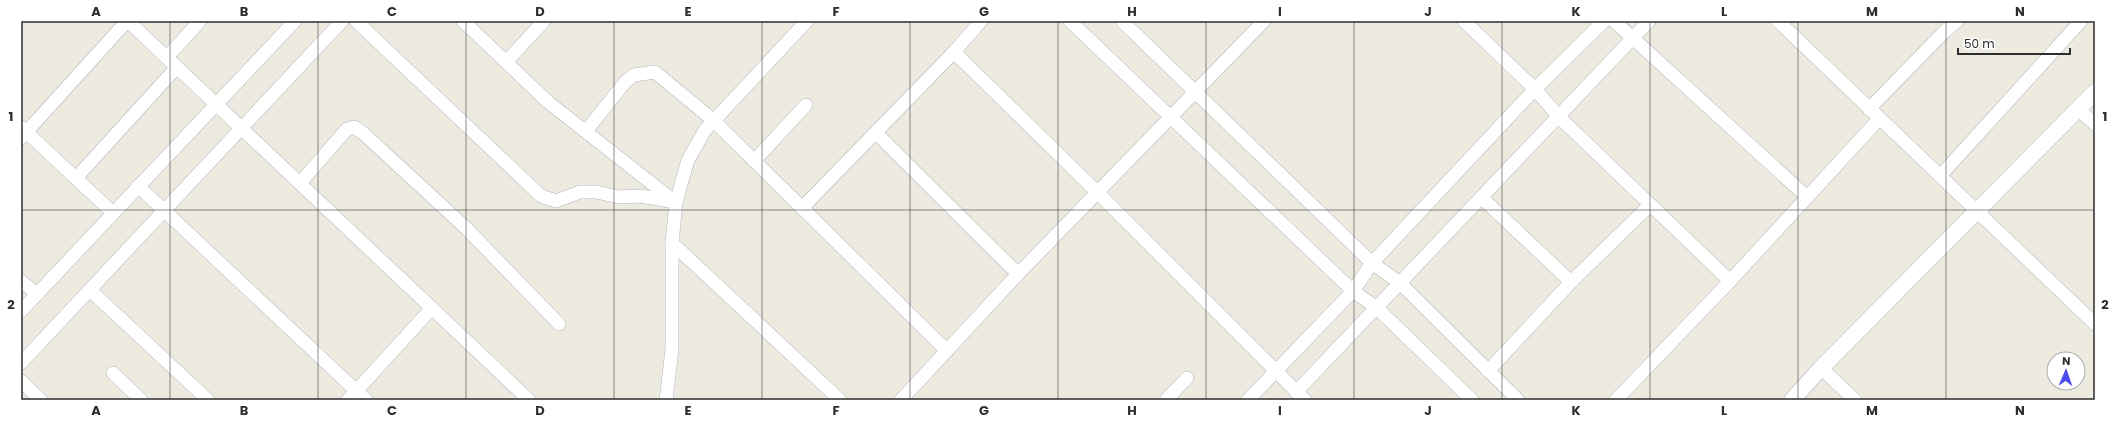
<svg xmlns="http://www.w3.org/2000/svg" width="2116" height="421" font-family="Poppins,sans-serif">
	<rect width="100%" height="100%" fill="#edeae0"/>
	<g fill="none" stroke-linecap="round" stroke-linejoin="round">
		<defs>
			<g id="minor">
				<polyline points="128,21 529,400"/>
				<polyline points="356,21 541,196 556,201 580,192 596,192 619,197 640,196 676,202"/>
				<polyline points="463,21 548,102 674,201"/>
				<polyline points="1070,21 1353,291 1377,308 1472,400"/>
				<polyline points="1122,21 1372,263 1400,283 1518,400"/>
				<polyline points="1464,21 1535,89 1559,117 1730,281"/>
				<polyline points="1614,21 1807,197"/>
				<polyline points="1778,21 2095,324"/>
				<polyline points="954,52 1098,193 1305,400"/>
				<polyline points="167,57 200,21"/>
				<polyline points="506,62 544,21"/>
				<polyline points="1869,109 1943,33 1957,21"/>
				<polyline points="2079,110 2095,124"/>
				<polyline points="21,127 113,213"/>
				<polyline points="586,131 626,81 634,75 655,72 713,120 947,351"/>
				<polyline points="876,133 1018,274"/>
				<polyline points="21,138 127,21"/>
				<polyline points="754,161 806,105"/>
				<polyline points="1940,176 2081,21"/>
				<polyline points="76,178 177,67"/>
				<polyline points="300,183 347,129 354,127 363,133 466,228 559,324"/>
				<polyline points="138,186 366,400"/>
				<polyline points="1482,198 1571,282"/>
				<polyline points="802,208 954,52 981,21"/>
				<polyline points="672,243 840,400"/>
				<polyline points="21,281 37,294"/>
				<polyline points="91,291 208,400"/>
				<polyline points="21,311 295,21"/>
				<polyline points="21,363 342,21"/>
				<polyline points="1821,368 1855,400"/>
				<polyline points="1488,371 1571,282 1650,205"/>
				<polyline points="113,373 141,400"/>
				<polyline points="21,381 41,400"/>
				<polyline points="1296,392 1649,21"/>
				<polyline points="348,400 432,308"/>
				<polyline points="666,400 672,349 672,243 676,202 688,160 705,130 807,21"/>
				<polyline points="901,400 1018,274 1264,21"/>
				<polyline points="1166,400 1187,378"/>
				<polyline points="1248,400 1353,291 1372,263 1535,89 1604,21"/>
				<polyline points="1616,400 1730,281 1879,119"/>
			</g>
			<polyline id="tertiary" points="1792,400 1821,368 2095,92"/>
		</defs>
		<!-- minor casing -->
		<use href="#minor" stroke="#b4b4bf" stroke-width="14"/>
		<!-- tertiary casing -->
		<use href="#tertiary" stroke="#b4b4bf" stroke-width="17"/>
		<!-- minor -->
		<use href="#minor" stroke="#fff" stroke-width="13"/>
		<!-- tertiary -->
		<use href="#tertiary" stroke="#fff" stroke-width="16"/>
	</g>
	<!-- grid -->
	<path fill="none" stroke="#2d2d2d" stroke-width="1" stroke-opacity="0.55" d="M170 21V400M318 21V400M466 21V400M614 21V400M762 21V400M910 21V400M1058 21V400M1206 21V400M1354 21V400M1502 21V400M1650 21V400M1798 21V400M1946 21V400M21 210H2095"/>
	<!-- border -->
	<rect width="2116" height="421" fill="none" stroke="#ffffff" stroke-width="44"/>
	<!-- north arrow -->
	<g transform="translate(2066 371) rotate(2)"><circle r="19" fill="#ffffff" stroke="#ababab"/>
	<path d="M0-3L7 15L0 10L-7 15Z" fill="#4c4cef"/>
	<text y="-6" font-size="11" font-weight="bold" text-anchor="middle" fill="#2d2d2d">N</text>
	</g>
	<!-- scale -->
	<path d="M1958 48v6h112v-6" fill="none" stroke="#2d2d2d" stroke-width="2"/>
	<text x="1964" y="48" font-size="12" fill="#2d2d2d" stroke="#ffffff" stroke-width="3" paint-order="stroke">50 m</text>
	<rect x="22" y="22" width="2072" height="377" fill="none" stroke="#2d2d2d" stroke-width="1.5"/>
	<g font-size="13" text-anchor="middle" font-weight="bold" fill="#2d2d2d">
		<text x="96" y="16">A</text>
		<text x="244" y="16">B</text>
		<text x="392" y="16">C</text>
		<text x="540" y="16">D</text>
		<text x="688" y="16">E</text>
		<text x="836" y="16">F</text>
		<text x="984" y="16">G</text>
		<text x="1132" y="16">H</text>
		<text x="1280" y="16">I</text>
		<text x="1428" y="16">J</text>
		<text x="1576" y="16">K</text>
		<text x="1724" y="16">L</text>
		<text x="1872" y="16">M</text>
		<text x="2020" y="16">N</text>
		<text x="11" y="121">1</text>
		<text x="2105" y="121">1</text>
		<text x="11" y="309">2</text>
		<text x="2105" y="309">2</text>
		<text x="96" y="415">A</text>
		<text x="244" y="415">B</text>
		<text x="392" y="415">C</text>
		<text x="540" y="415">D</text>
		<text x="688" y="415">E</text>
		<text x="836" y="415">F</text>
		<text x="984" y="415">G</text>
		<text x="1132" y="415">H</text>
		<text x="1280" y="415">I</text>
		<text x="1428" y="415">J</text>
		<text x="1576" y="415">K</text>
		<text x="1724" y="415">L</text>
		<text x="1872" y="415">M</text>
		<text x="2020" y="415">N</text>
	</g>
</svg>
